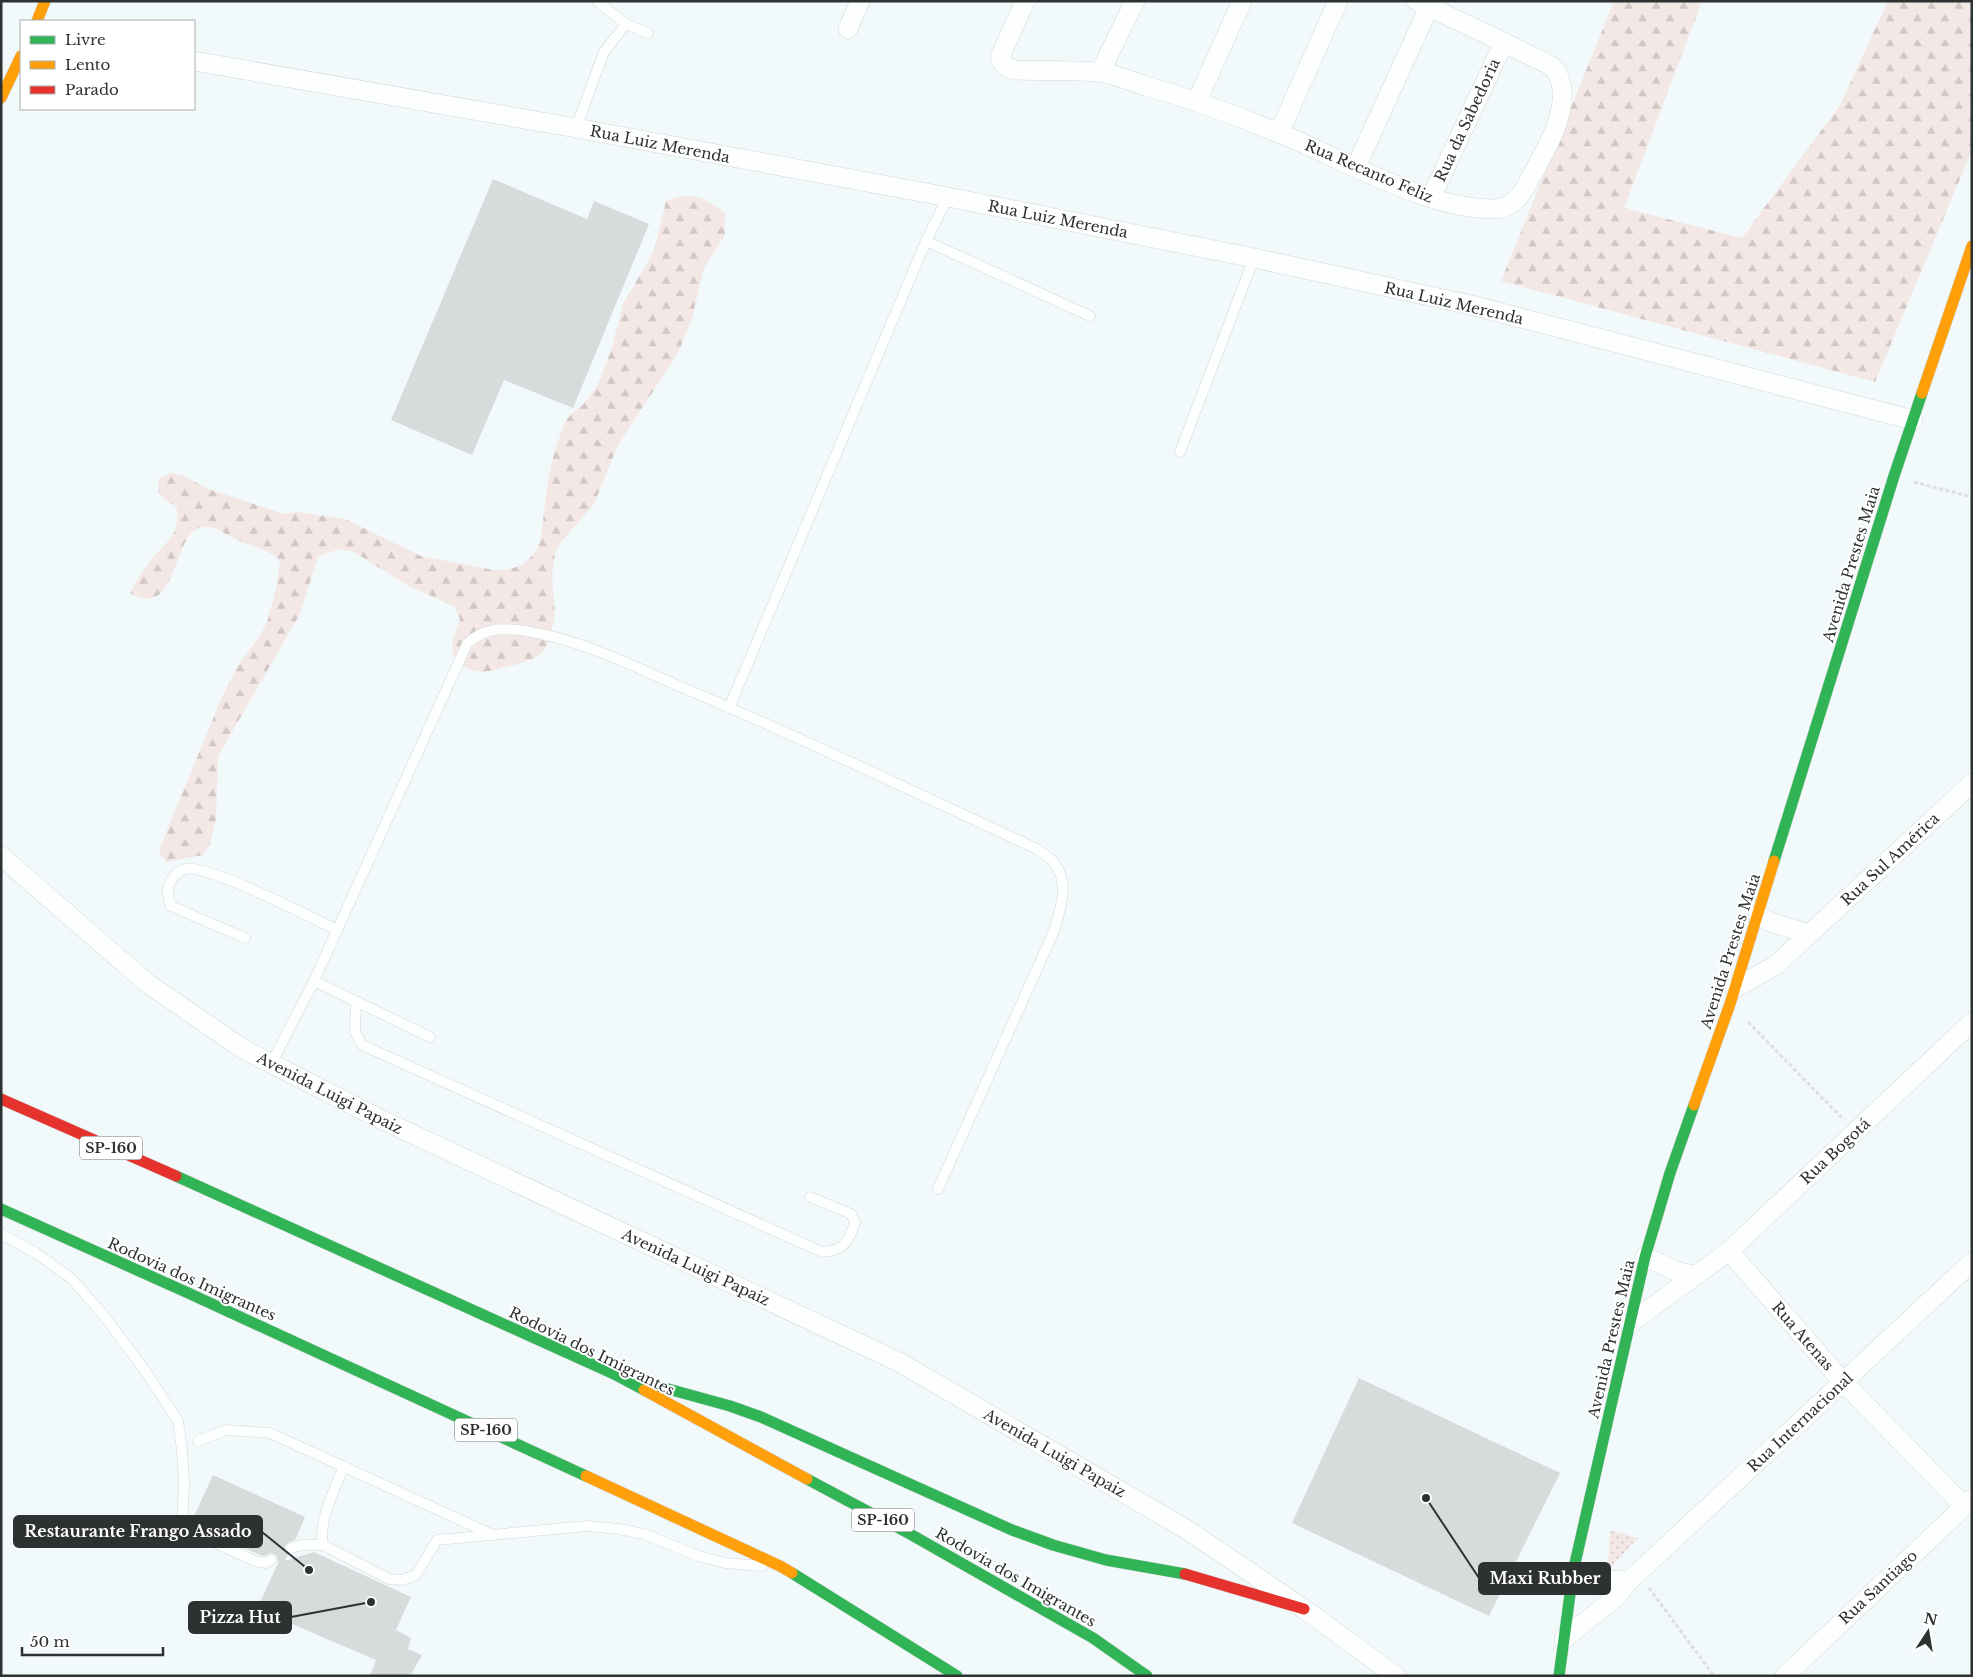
<svg xmlns="http://www.w3.org/2000/svg" width="1973" height="1677" font-family="'Libre Baskerville',serif">
	<defs>
		<pattern id="forest-firs" width="22" height="20" patternUnits="userSpaceOnUse" patternTransform="scale(1.25)"><rect width="22" height="20" fill="#f4e8e6"/><path d="M5 1l3.5 6h-7zM16 11l3.5 6h-7z" fill="#d2c7c6"/></pattern>
		<pattern id="park-dots" width="8" height="8" patternUnits="userSpaceOnUse" patternTransform="scale(1.25)"><rect width="8" height="8" fill="#f4e8e6"/><path d="M2 2h.1M6 6h.1" fill="none" stroke="#d2c7c6" stroke-width="1.8" stroke-linecap="round"/></pattern>
	</defs>
	<rect width="100%" height="100%" fill="#f2f9fa"/>
	<!-- forest -->
	<g fill="url(#forest-firs)">
		<polygon points="1614,1 1702,1 1624,208 1742,238 1840,105 1888,1 1972,1 1972,150 1875,382 1501,281"/>
		<path d="M692 196 704 199 725 213V235L704 268 692 318 678 353 618 445 594 504 561 542 555 552 552 577 555 616 549 641 542 653 531 660 495 670 483 672 471 670 460 664 453 655 452 642 460 619 455 607 407 585 354 552 342 549 330 552 318 557 300 614 218 756 216 819 210 844 203 855 167 862 159 852 163 840 222 697 239 664 261 634 267 622 277 585 280 560C267 549 251 546 235 539 225 534 212 524 199 528 172 536 178 621 130 593 136 582 143 570 151 560 167 540 182 535 176 506L165 500 158 491 159 478 171 473 184 476 206 488 284 514 297 512 345 519 421 556 493 570H506L520 566 530 558 538 548 541 537 548 481 554 453 564 424 571 414 582 406 597 386 611 351 623 304 654 251 666 201 678 197Z"/>
	</g>
	<!-- park -->
	<polygon fill="url(#park-dots)" points="1610,1530 1638,1538 1608,1570"/>
	<!-- building -->
	<g fill="#d6dbdc">
		<polygon points="493,179 587,219 594,201 649,224 573,408 504,380 472,455 391,420"/>
		<polygon points="1359,1378 1560,1473 1489,1616 1292,1523"/>
		<polygon points="213,1475 305,1517 295,1540 289,1542 285,1546 285,1550 288,1554 285,1561 314,1552 411,1597 396,1630 411,1638 408,1649 422,1655 410,1676 370,1676 376,1660 257,1609 278,1563 277,1556 271,1553 265,1556 260,1555 191,1523"/>
	</g>
	<g fill="none" stroke-linecap="round" stroke-linejoin="round">
		<defs>
			<g id="lane">
				<polyline points="597,1 626,24 648,33"/>
				<polyline points="576,128 604,52 626,24"/>
				<polyline points="926,241 1090,316"/>
				<polyline points="1180,452 1254,258"/>
				<polyline points="729,708 926,241 948,197"/>
				<path d="M245 938 171 906C168 899 166 888 171 881 174 875 179 871 185 869 206 863 312 918 337 930"/>
				<polyline points="314,981 430,1037"/>
				<path d="M356 1002 355 1032 362 1045 822 1252C845 1250 848 1243 855 1222L851 1214 810 1197"/>
				<path d="M271 1064 314 981 467 644C486 624 515 628 541 634 594 645 643 671 693 692 809 741 922 796 1037 849 1043 853 1051 858 1055 864 1070 885 1060 909 1054 931L938 1189"/>
				<polyline points="1,1234 36,1253 72,1279 105,1317 146,1372 178,1421 182,1450 184,1483 182,1525 189,1531 255,1561 266,1563 271,1560"/>
				<polyline points="198,1441 226,1430 270,1433 491,1534"/>
				<path d="M344 1466C335 1488 318 1521 323 1545L389 1579 402 1580 416 1575 437 1540 587 1526 619 1529 644 1534 698 1556 725 1563 762 1566"/>
				<polyline points="291,1548 302,1545 323,1545"/>
			</g>
			<g id="street">
				<path d="M1025 1 1000 57C1001 65 1008 68 1015 70 1042 71 1071 70 1098 72 1114 74 1131 81 1146 86 1191 99 1235 115 1279 133 1341 158 1426 209 1493 209 1513 209 1523 194 1531 177 1545 150 1565 120 1562 88 1561 84 1559 76 1557 72 1552 64 1537 59 1529 55 1492 36 1454 19 1416 1"/>
				<polyline points="848,29 860,1"/>
				<polyline points="194,61 576,128 948,197 1254,258 1471,305 1913,420"/>
				<polyline points="1100,72 1135,1"/>
				<polyline points="1197,101 1242,1"/>
				<polyline points="1279,133 1338,1"/>
				<polyline points="1356,167 1429,7"/>
				<polyline points="1431,198 1504,42"/>
				<polyline points="1,856 147,983 243,1049 378,1118 899,1362 1189,1531 1304,1609 1396,1676"/>
				<polyline points="1758,915 1770,922 1809,934"/>
				<polyline points="1735,988 1776,965 1972,783"/>
				<polyline points="1729,1251 1843,1382 1964,1506"/>
				<polyline points="1645,1257 1676,1271 1695,1276"/>
				<polyline points="1629,1324 1729,1251 1972,1022"/>
				<polyline points="1573,1572 1602,1580 1629,1581"/>
				<polyline points="1564,1639 1616,1597 1629,1581 1972,1262"/>
				<polyline points="1785,1676 1972,1499"/>
			</g>
			<g id="fast">
				<polyline points="1774,861 1894,476 1922,393"/>
				<polyline points="176,1176 614,1374 644,1390"/>
				<polyline points="1,1209 186,1292 586,1476"/>
				<polyline points="661,1387 730,1406 761,1417 1012,1530 1053,1545 1106,1560 1185,1574"/>
				<polyline points="807,1479 910,1534 1093,1638 1147,1676"/>
				<polyline points="792,1573 957,1676"/>
				<polyline points="1559,1676 1573,1572 1645,1257 1670,1173 1694,1105"/>
			</g>
			<g id="slow">
				<polyline points="37,21 45,1"/>
				<polyline points="1,98 21,56"/>
				<polyline points="1922,393 1972,246"/>
				<polyline points="1694,1105 1730,1004 1774,861"/>
				<polyline points="644,1390 807,1479"/>
				<polyline points="586,1476 780,1566 792,1573"/>
			</g>
			<g id="jam">
				<polyline points="1,1099 176,1176"/>
				<polyline points="1185,1574 1304,1609"/>
			</g>
		</defs>
		<!-- lane casing -->
		<use href="#lane" stroke="#d2d6d7" stroke-width="11"/>
		<!-- street casing -->
		<use href="#street" stroke="#d2d6d7" stroke-width="20"/>
		<!-- fast casing -->
		<use href="#fast" stroke="#d2d6d7" stroke-width="12"/>
		<!-- slow casing -->
		<use href="#slow" stroke="#d2d6d7" stroke-width="12"/>
		<!-- jam casing -->
		<use href="#jam" stroke="#d2d6d7" stroke-width="12"/>
		<!-- path -->
		<g stroke="#dddfe0" stroke-width="3" stroke-dasharray="4 2.5" stroke-linecap="butt">
			<polyline points="1914,482 1972,497"/>
			<polyline points="1748,1022 1844,1120"/>
			<polyline points="1649,1588 1714,1676"/>
		</g>
		<!-- lane -->
		<use href="#lane" stroke="#fdfefe" stroke-width="10"/>
		<!-- street -->
		<use href="#street" stroke="#fdfefe" stroke-width="19"/>
		<!-- fast -->
		<use href="#fast" stroke="#30b455" stroke-width="11"/>
		<!-- slow -->
		<use href="#slow" stroke="#ff9f0a" stroke-width="11"/>
		<!-- jam -->
		<use href="#jam" stroke="#e5322d" stroke-width="11"/>
	</g>
	<g text-anchor="middle" dominant-baseline="central" stroke-width="4" stroke-linejoin="round" paint-order="stroke">
		<!-- shield labels -->
		<g fill="#fff" stroke="#6c6f70" stroke-width="1">
			<rect x="80" y="1136.5" width="62" height="23" rx="4"/>
			<rect x="455" y="1418.5" width="62" height="23" rx="4"/>
			<rect x="852" y="1508.5" width="62" height="23" rx="4"/>
		</g>
		<g font-size="14" font-weight="bold" fill="#2d3132">
			<text x="111" y="1148">SP-160</text>
			<text x="486" y="1430">SP-160</text>
			<text x="883" y="1520">SP-160</text>
		</g>
		<!-- street labels -->
		<g font-size="15" fill="#2d3132" stroke="#fff">
			<text transform="translate(1467 120) rotate(-65)">Rua da Sabedoria</text>
			<text transform="translate(660 144) rotate(11)">Rua Luiz Merenda</text>
			<text transform="translate(1369 171) rotate(23)">Rua Recanto Feliz</text>
			<text transform="translate(1058 219) rotate(11)">Rua Luiz Merenda</text>
			<text transform="translate(1454 303) rotate(13)">Rua Luiz Merenda</text>
			<text transform="translate(1851 564) rotate(-73)">Avenida Prestes Maia</text>
			<text transform="translate(1890 859) rotate(-43)">Rua Sul América</text>
			<text transform="translate(1730 951) rotate(-72)">Avenida Prestes Maia</text>
			<text transform="translate(330 1093) rotate(27)">Avenida Luigi Papaiz</text>
			<text transform="translate(1835 1151) rotate(-43)">Rua Bogotá</text>
			<text transform="translate(696 1267) rotate(25)">Avenida Luigi Papaiz</text>
			<text transform="translate(192 1279) rotate(24)">Rodovia dos Imigrantes</text>
			<text transform="translate(1803 1336) rotate(49)">Rua Atenas</text>
			<text transform="translate(1611 1339) rotate(-77)">Avenida Prestes Maia</text>
			<text transform="translate(592 1351) rotate(26)">Rodovia dos Imigrantes</text>
			<text transform="translate(1800 1422) rotate(-43)">Rua Internacional</text>
			<text transform="translate(1055 1453) rotate(30)">Avenida Luigi Papaiz</text>
			<text transform="translate(1016 1577) rotate(30)">Rodovia dos Imigrantes</text>
			<text transform="translate(1878 1587) rotate(-43)">Rua Santiago</text>
		</g>
	</g>
	<!-- callouts -->
	<path fill="none" stroke="#2d3132" stroke-width="2" d="M309 1570L262 1532M1426 1498L1479 1578M371 1602L291 1617"/>
	<g fill="#2d3132" stroke="#fff" stroke-width="2">
		<circle cx="309" cy="1570" r="5"/>
		<circle cx="1426" cy="1498" r="5"/>
		<circle cx="371" cy="1602" r="5"/>
	</g>
	<g fill="#2d3132" stroke="#2d3132" stroke-width="2">
		<rect x="14" y="1516" width="248" height="31" rx="5"/>
		<rect x="1479" y="1563" width="131" height="31" rx="5"/>
		<rect x="189" y="1602" width="102" height="31" rx="5"/>
	</g>
	<g font-size="16" text-anchor="middle" font-weight="bold" fill="#fff">
		<text x="138" y="1537">Restaurante Frango Assado</text>
		<text x="1545" y="1584">Maxi Rubber</text>
		<text x="240" y="1623">Pizza Hut</text>
	</g>
	<!-- border -->
	<rect width="1973" height="1677" fill="none" stroke="#2d3132" stroke-width="5"/>
	<!-- legend -->
	<rect x="20" y="20" width="175" height="90" fill="#ffffff" stroke="#abadad"/>
	<rect x="30" y="36" width="25" height="8" fill="#30b455" stroke="#abadad"/>
	<text x="65" y="45" font-size="15" fill="#2d3132">Livre</text>
	<rect x="30" y="61" width="25" height="8" fill="#ff9f0a" stroke="#abadad"/>
	<text x="65" y="70" font-size="15" fill="#2d3132">Lento</text>
	<rect x="30" y="86" width="25" height="8" fill="#e5322d" stroke="#abadad"/>
	<text x="65" y="95" font-size="15" fill="#2d3132">Parado</text>
	<!-- north arrow -->
	<g transform="translate(1928 1632) rotate(12)" stroke="#ffffff" stroke-width="4" paint-order="stroke">
	<path d="M0-4L9 19L0 12L-9 19Z" fill="#2d3132"/>
	<text y="-8" font-size="14" font-weight="bold" text-anchor="middle" fill="#2d3132">N</text>
	</g>
	<!-- scale -->
	<path d="M22 1647v8h141v-8" fill="none" stroke="#2d3132" stroke-width="2.5"/>
	<text x="30" y="1647" font-size="15" fill="#2d3132" stroke="#ffffff" stroke-width="4" paint-order="stroke">50 m</text>
</svg>
